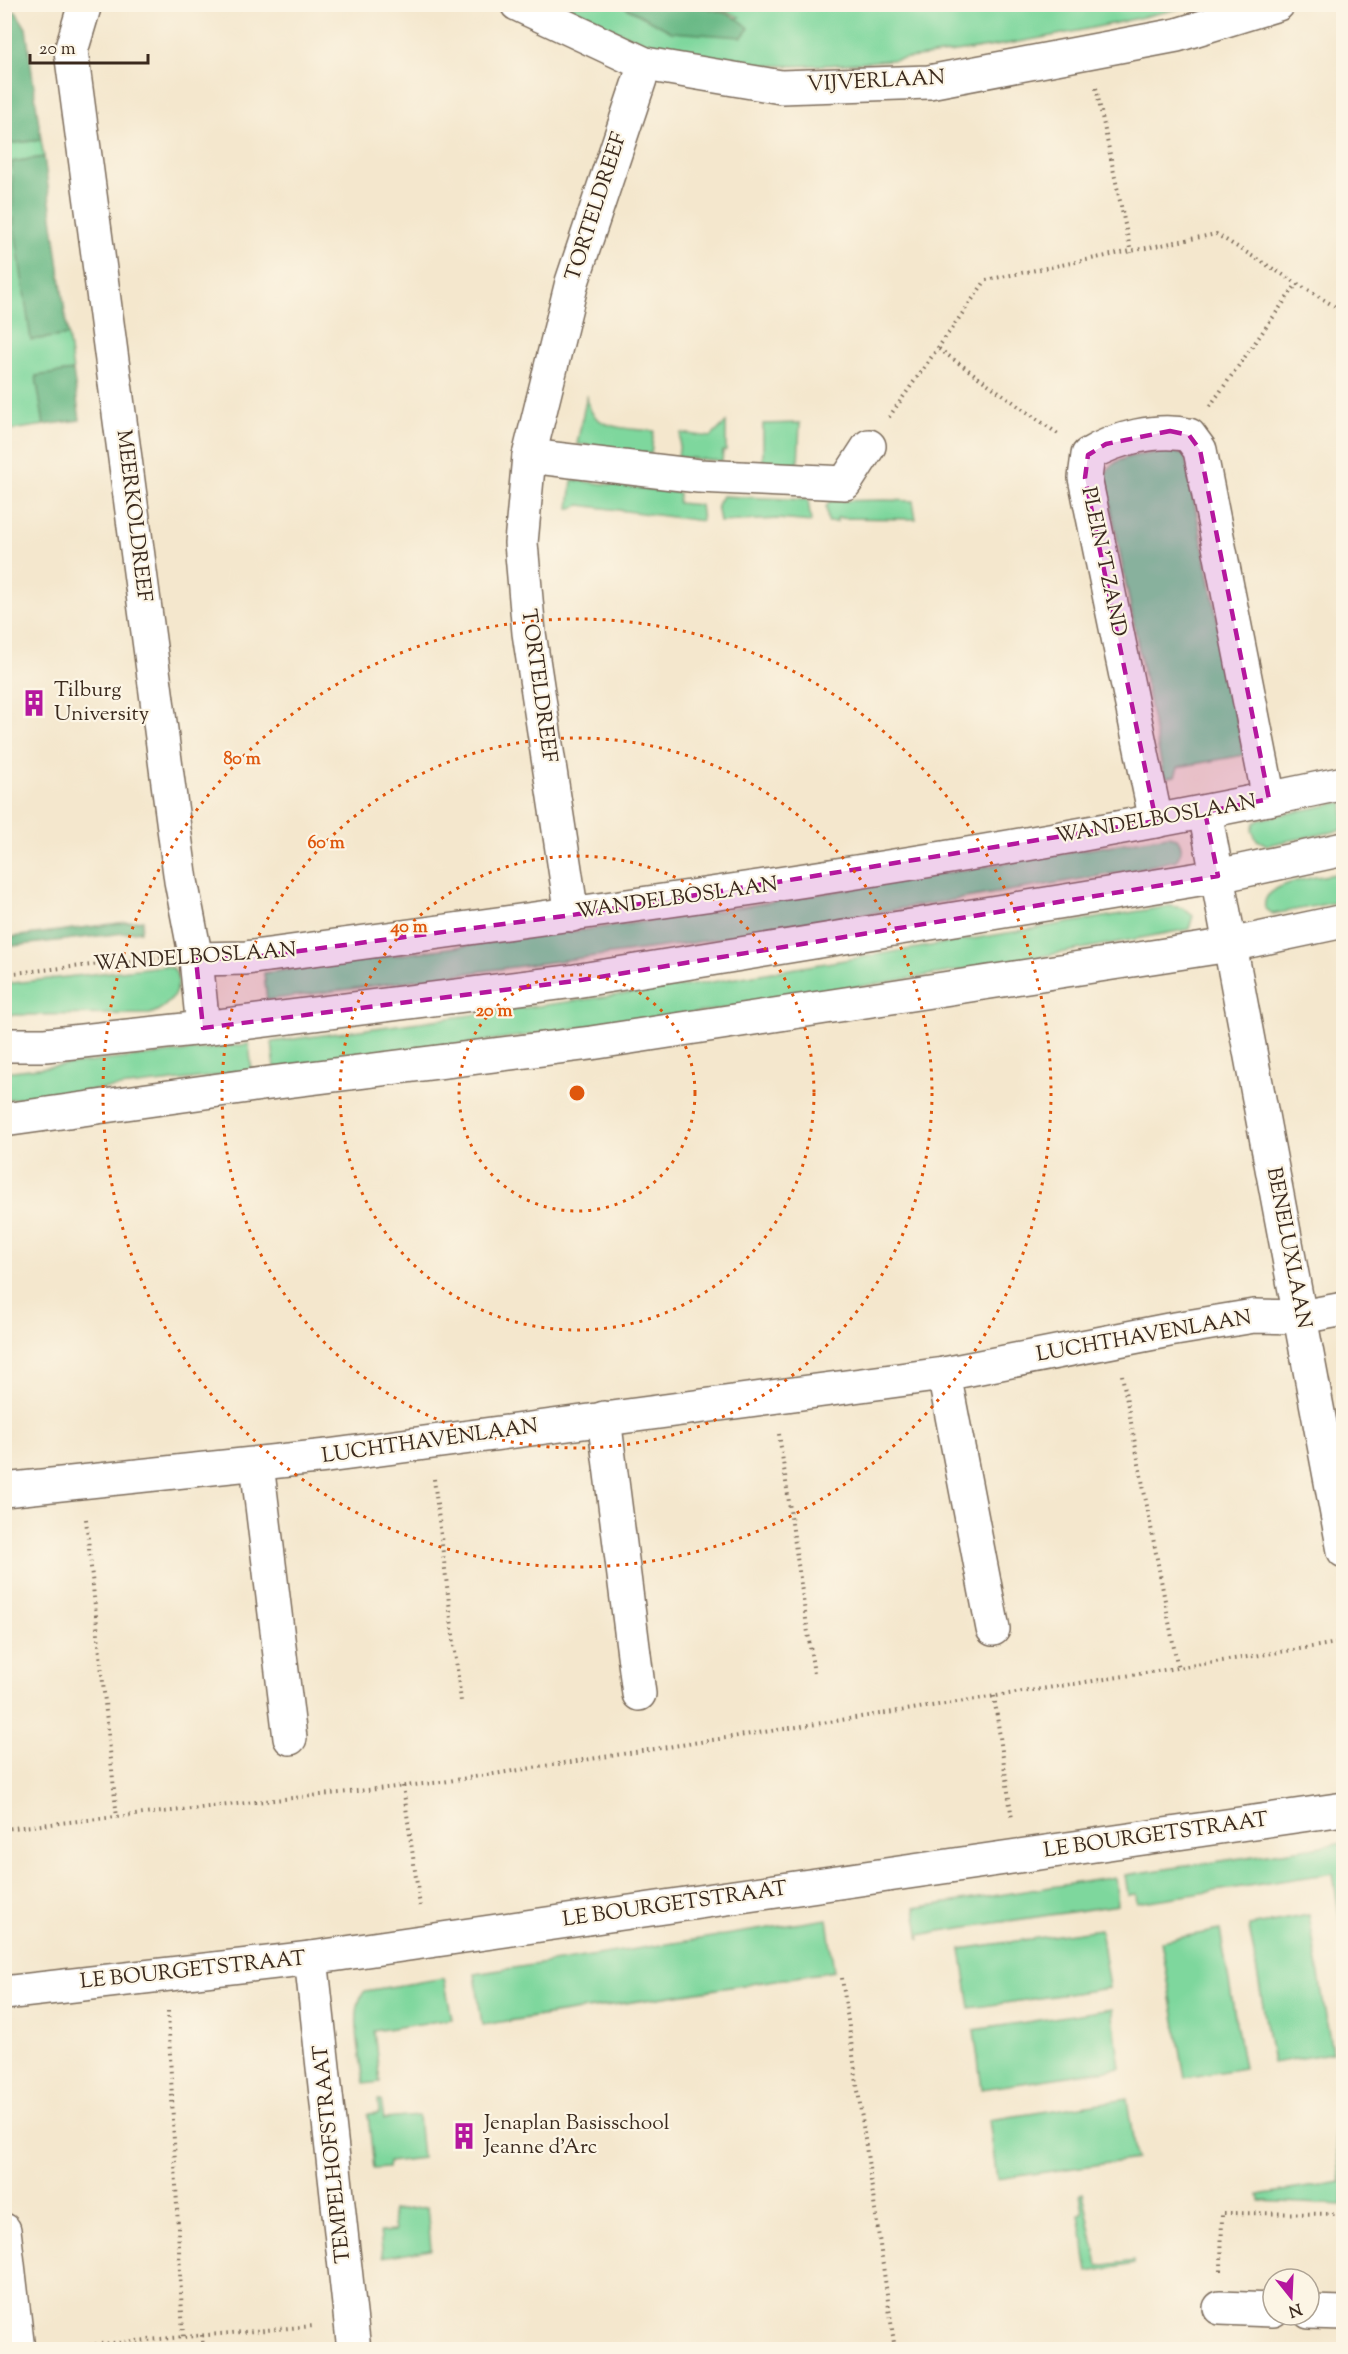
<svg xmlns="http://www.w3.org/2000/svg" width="1348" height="2354" font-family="'Sorts Mill Goudy',serif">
	<rect width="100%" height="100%" fill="#fcf5e5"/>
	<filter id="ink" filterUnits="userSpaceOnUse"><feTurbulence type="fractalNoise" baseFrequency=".0167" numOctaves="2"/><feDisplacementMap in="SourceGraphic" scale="12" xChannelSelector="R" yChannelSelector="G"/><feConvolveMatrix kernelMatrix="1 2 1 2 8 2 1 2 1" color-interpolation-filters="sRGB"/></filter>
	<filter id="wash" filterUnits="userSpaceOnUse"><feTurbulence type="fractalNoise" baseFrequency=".008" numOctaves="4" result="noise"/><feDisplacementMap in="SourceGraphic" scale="24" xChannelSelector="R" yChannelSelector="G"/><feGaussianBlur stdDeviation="1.35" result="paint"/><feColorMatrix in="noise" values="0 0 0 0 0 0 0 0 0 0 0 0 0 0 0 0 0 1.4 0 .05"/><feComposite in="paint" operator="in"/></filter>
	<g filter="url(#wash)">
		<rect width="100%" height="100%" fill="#f4e7cd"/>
		<!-- green -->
		<g fill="#7ed79d" stroke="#5c805e" stroke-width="1.5">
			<path d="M562 5H621L672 32 740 17 710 5H1194C1096 29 1000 48 900 59 831 66 760 71 692 56 646 46 603 26 562 5Z"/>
			<polygon points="4,130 6,144 41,140 44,157 12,162 31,340 68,335 73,371 36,376 44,425 5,431"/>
			<path d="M587 395C588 431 627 428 654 431L651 454 577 444Z"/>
			<polygon points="726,422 726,451 723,451 722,461 678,457 681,433 711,437"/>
			<polygon points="800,423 798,464 763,463 763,424"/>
			<path d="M1169 451 1185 455 1244 755 1178 767 1175 776 1164 778 1105 476C1112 453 1148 455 1169 451Z"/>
			<polygon points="572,480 679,493 678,503 700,505 702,521 580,505 569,509"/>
			<polygon points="722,496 808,500 811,522 778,519 720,522 717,505"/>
			<polygon points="884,500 913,501 916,519 837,518 837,522 828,522 826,507 830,501"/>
			<polygon points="1343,802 1343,830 1267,845 1257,840 1252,831 1254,823 1261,819"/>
			<path d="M1168 836 1177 838C1183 846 1182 853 1176 860L1129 871 692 943 267 1000 264 973 687 916Z"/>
			<path d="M1343 873V901L1273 914 1265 908C1259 881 1325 876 1343 873Z"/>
			<polygon points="1170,906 1183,908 1193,916 1189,929 1011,962 703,1012 275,1069 272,1042 700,984"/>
			<path d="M164 966 173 968C187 987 168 1008 150 1014L5 1015V984Z"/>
			<polygon points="249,1044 252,1072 5,1100 4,1072"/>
			<polygon points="1343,1843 1343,1942 1333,1873 1137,1903 1136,1894 1128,1895 1125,1875"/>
			<polygon points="1115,1877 1118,1905 940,1931 920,1935 920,1940 915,1908"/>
			<polygon points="1309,1915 1332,2053 1273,2063 1249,1926"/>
			<polygon points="827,1919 834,1971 482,2025 475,1974"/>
			<polygon points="1100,1929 1109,1988 970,2008 961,1949"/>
			<polygon points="1220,1930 1244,2068 1185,2078 1161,1941"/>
			<path d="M444 1978 452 2019 374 2031 380 2082 364 2084C362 2060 348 2008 365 1991Z"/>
			<polygon points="1112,2009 1120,2068 982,2089 974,2030"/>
			<polygon points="1127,2099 1136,2159 997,2179 989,2120"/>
			<polygon points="378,2100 381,2100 384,2119 418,2116 422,2158 389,2162 388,2168 374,2169 368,2114 379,2113"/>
			<polygon points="1343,2123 1343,2205 1260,2201 1259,2195 1264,2194 1341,2182 1334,2125"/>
			<polygon points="1083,2193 1098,2266 1134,2261 1134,2264 1088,2272 1079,2214 1083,2213 1080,2194"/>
			<polygon points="427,2207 431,2249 383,2257 380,2232 395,2231 392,2211"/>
		</g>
		<!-- forest -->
		<g fill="#66b884" stroke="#507151" stroke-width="1.5">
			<path d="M621 5C661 4 722 0 749 28L742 37 672 32Z"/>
			<polygon points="4,7 16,12 26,28 41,140 6,144"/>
			<polygon points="44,157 68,335 31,340 14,223 12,162"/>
			<polygon points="73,371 80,420 44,425 36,376"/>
			<polygon points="143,920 141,931 5,947 5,938"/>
		</g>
	</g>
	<g filter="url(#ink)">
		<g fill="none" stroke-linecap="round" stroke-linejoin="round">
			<defs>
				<g id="minor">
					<polyline points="85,4 71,51 181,881 196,959 203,1028"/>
					<polyline points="517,4 645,64 781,87 929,82 1177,35 1278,4"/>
					<polyline points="529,456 699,476 845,483 869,446"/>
					<polyline points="1205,812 1344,1551"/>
					<path d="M1156 821 1085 478 1088 455C1116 438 1157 428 1189 435L1200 450 1269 799"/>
					<polyline points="572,915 529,633 521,543 529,456 572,282 645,64"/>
					<path d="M196 959 246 958C613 909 981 861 1344 783"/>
					<polyline points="4,1045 45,1045 203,1028 575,981 1218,876 1344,849"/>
					<polyline points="4,1120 262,1084 591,1043 1230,945 1344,921"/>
					<polyline points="944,1374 993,1629"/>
					<polyline points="604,1418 639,1694"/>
					<polyline points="257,1464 290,1738"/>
					<polyline points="4,1490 327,1456 944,1374 1169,1330 1254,1316 1301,1317 1344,1309"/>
					<polyline points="311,1958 354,2350"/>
					<polyline points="4,1993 311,1958 1344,1809"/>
					<polyline points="4,2230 18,2350"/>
					<polyline points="1220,2308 1273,2310"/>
					<polyline points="1309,2312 1344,2313"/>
				</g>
			</defs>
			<!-- minor casing -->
			<use href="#minor" stroke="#7c6c5b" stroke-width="36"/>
			<!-- path -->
			<g stroke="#7c6c5b" stroke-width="4" stroke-dasharray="1.5 4.5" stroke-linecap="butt">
				<polyline points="1096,88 1131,253"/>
				<polyline points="939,349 1058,434"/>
				<polyline points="1210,406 1296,285"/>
				<polyline points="889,417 986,280 1216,234 1344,312"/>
				<polyline points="4,974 160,958"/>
				<polyline points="1122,1375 1178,1669"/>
				<polyline points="779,1434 814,1674"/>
				<polyline points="434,1479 461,1701"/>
				<polyline points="86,1519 117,1818"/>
				<polyline points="994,1696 1012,1819"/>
				<polyline points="403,1786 420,1906"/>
				<polyline points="4,1829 442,1782 1344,1642"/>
				<polyline points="842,1978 895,2350"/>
				<polyline points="168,2011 183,2337"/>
				<polyline points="1221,2271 1222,2213 1344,2214"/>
				<polyline points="202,2335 203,2350"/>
				<polyline points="53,2348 314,2326"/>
			</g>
			<!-- minor -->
			<use href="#minor" stroke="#fff" stroke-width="33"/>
		</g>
	</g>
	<!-- marked area -->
	<path fill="#b5179e" fill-opacity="0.2" stroke="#b5179e" stroke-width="4.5" stroke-dasharray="12 8" stroke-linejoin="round" d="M1170 431 1189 435 1200 450 1269 799 1205 812 1218 876 575 981 203 1028 196 959 246 958 572 915 1156 821 1085 478 1088 455 1106 444Z"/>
	<!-- distance rings -->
	<g fill="none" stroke="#df570d" stroke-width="3" stroke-dasharray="3 6">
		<circle cx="577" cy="1093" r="118"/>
		<circle cx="577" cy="1093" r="237"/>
		<circle cx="577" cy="1093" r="355"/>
		<circle cx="577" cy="1093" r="474"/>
	</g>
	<!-- icons -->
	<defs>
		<symbol id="building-bare" viewBox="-9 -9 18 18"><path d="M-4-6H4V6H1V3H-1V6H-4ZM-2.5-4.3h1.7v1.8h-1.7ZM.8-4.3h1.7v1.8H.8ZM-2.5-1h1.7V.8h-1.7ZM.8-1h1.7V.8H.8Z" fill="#b5179e" stroke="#fcf5e5" stroke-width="2.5" paint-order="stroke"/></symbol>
	</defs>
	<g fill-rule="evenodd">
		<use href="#building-bare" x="15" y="684" width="38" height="38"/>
		<use href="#building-bare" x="445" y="2117" width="38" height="38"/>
	</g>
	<g text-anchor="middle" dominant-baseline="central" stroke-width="4.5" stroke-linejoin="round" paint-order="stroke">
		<!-- street labels -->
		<g font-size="21" fill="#3b2a1e" stroke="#fcf5e5">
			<text transform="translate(876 82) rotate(-3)">VIJVERLAAN</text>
			<text transform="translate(597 207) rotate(-72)">TORTELDREEF</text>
			<text transform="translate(133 516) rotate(83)">MEERKOLDREEF</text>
			<text transform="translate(1103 562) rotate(78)">PLEIN 'T ZAND</text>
			<text transform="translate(538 686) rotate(82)">TORTELDREEF</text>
			<text transform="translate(1156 820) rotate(-10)">WANDELBOSLAAN</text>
			<text transform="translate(677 899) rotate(-8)">WANDELBOSLAAN</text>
			<text transform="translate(195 958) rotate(-4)">WANDELBOSLAAN</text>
			<text transform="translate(1288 1248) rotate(79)">BENELUXLAAN</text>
			<text transform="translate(1144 1337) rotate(-10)">LUCHTHAVENLAAN</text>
			<text transform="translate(430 1442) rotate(-8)">LUCHTHAVENLAAN</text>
			<text transform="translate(1156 1836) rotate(-8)">LE BOURGETSTRAAT</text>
			<text transform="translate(675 1905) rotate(-8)">LE BOURGETSTRAAT</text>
			<text transform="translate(193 1971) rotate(-6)">LE BOURGETSTRAAT</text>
			<text transform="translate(333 2154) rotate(-96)">TEMPELHOFSTRAAT</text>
		</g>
		<!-- poi labels -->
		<g font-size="21" fill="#3b2a1e" stroke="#fcf5e5" text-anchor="start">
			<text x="54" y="691">Tilburg<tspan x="54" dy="24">University</tspan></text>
			<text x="484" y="2124">Jenaplan Basisschool<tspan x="484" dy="24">Jeanne d'Arc</tspan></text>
		</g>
	</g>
	<circle cx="577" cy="1093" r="9" fill="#df570d" stroke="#fcf5e5" stroke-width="3"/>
	<g font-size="18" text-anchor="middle" font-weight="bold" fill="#df570d" stroke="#fcf5e5" stroke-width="4.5" stroke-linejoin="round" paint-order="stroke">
		<text x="242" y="764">80 m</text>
		<text x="326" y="848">60 m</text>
		<text x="409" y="932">40 m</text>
		<text x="494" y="1016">20 m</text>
	</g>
	<!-- margin -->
	<rect width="1348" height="2354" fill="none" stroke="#fcf5e5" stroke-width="24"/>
	<!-- north arrow -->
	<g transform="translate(1291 2297) rotate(162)"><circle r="28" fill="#fcf5e5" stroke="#afa495" stroke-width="1.5"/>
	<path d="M0-4.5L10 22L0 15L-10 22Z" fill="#b5179e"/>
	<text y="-9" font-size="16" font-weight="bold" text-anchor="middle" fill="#3b2a1e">N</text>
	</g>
	<!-- scale -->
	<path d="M30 54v9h118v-9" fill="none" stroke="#3b2a1e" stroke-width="3"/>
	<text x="39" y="54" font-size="18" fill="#3b2a1e" stroke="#fcf5e5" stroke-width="4.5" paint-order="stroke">20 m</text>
</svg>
